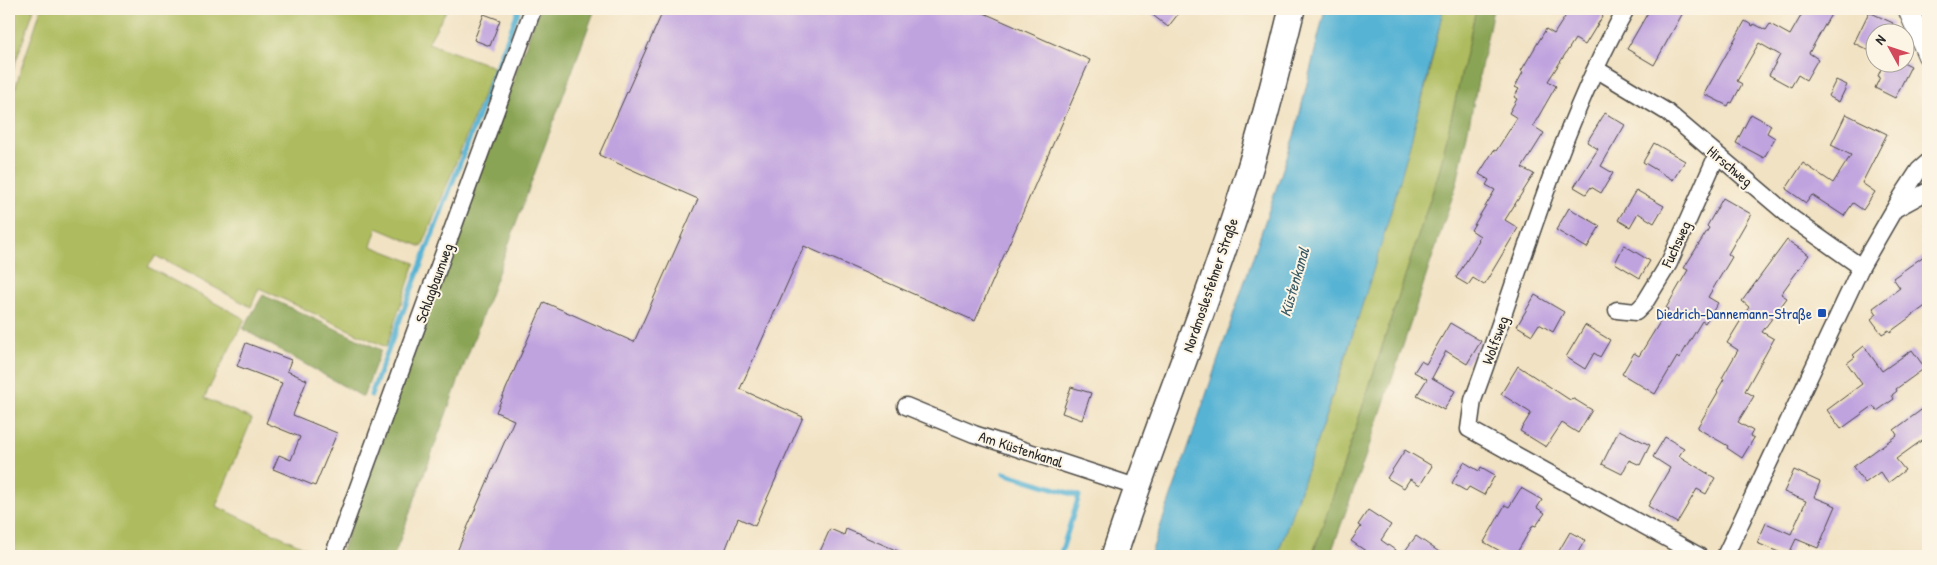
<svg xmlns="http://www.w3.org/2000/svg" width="1937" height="565" font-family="'Patrick Hand',sans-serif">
	<rect width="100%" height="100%" fill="#fcf5e5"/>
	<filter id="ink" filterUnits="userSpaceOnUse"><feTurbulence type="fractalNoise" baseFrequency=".02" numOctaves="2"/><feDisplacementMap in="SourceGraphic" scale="10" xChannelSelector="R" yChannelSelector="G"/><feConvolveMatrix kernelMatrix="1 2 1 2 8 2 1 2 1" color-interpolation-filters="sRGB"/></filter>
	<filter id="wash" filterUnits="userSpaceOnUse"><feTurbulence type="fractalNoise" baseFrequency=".0096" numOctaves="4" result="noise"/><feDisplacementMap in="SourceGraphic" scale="20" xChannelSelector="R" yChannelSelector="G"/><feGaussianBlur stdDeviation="1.12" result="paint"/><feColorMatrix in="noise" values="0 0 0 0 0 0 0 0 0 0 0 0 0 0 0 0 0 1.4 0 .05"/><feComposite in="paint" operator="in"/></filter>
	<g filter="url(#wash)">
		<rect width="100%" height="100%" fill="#f1e2c3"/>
		<!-- green -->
		<g fill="#aebc5e" stroke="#6c7444">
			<polygon points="9,9 34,9 9,81"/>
			<polygon points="41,9 447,9 428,43 494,67 422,247 377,228 371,246 415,263 386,347 259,288 251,307 156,256 148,267 245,319 204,398 252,419 216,506 312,551 310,556 9,556 9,106"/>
			<polygon points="1443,9 1476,9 1439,172 1341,473 1312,556 1277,556 1344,363 1427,82"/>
		</g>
		<!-- forest -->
		<g fill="#8aa455" stroke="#5a6840">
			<polygon points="539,9 595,9 394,556 340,556"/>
			<polygon points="1476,9 1493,9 1457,183 1379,418 1330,556 1312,556 1341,473 1439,172"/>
			<polygon points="263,295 381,350 363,397 243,329"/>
		</g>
		<!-- water -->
		<path fill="#56b3d4" stroke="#406f80" d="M1325 9H1443C1403 195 1340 376 1277 556H1150L1189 445 1295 133Z"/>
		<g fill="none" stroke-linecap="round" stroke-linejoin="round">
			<!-- stream -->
			<g stroke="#56b3d4" stroke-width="5">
				<polyline points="371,395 519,9"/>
				<polyline points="1004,473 1079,496 1060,556"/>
			</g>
		</g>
		<g id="blocks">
			<!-- building -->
			<g fill="#bfa3df">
				<polygon points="664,9 975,9 1090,60 975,321 804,246 740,389 803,417 755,526 738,518 723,556 455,556 514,420 496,412 544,302 634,342 698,199 599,155"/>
				<polygon points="1145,9 1182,9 1168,27"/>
				<polygon points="1570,9 1607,9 1585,45 1575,39 1548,81 1556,86 1533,126 1544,133 1522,168 1534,174 1505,220 1518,228 1484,285 1473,278 1468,285 1456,278 1479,240 1478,239 1480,236 1471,230 1495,190 1486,185 1489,180 1479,174 1494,150 1496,151 1517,118 1509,113 1517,99 1514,97 1519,89 1515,87 1523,72 1521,71 1546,29 1554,34"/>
				<polygon points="1650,9 1685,9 1654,65 1627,49"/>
				<polygon points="1805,9 1834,9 1809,53 1818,59 1806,80 1798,75 1791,87 1769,75 1780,55 1759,43 1737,81 1742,84 1732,103 1730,102 1728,106 1704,94 1745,21 1753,26 1754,24 1766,30 1770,24 1790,35"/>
				<polygon points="1869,12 1893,23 1889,32 1874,32 1874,53 1854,43"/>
				<polygon points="484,14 500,20 490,46 474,40"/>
				<polygon points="1884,62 1903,62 1911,66 1895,98 1875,88 1880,77 1878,76"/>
				<polygon points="1836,80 1847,85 1839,102 1828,96"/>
				<polygon points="1605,113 1625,125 1601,166 1613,173 1601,193 1591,187 1586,194 1574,187 1598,149 1587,142"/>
				<polygon points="1751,114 1771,125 1767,133 1775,138 1764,158 1736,143"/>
				<polygon points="1846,114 1887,134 1862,183 1875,192 1863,210 1853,203 1844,216 1812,195 1806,203 1786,189 1803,163 1833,183 1851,155 1831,145"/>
				<polygon points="1654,143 1685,161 1673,180 1643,162"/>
				<polygon points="1636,190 1664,206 1654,223 1638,213 1630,227 1618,220"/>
				<polygon points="1723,198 1751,214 1728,254 1732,257 1708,297 1718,303 1705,323 1702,321 1679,359 1677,357 1655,394 1622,374 1634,353 1639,356 1668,309 1666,308 1688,270 1684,268 1709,228 1707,226"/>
				<polygon points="1569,208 1600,226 1587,248 1556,230"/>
				<polygon points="1787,240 1809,255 1781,294 1787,298 1762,332 1774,339 1745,391 1754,396 1738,422 1753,431 1750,436 1754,438 1742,458 1727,448 1728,446 1697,428 1718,392 1717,391 1724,379 1722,378 1738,350 1727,343 1749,307 1742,301"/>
				<polygon points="1624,245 1650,261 1640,278 1615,263"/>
				<polygon points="1928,253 1928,304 1890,332 1889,330 1882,334 1871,319 1877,314 1873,308 1900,288 1893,278"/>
				<polygon points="1535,295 1564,312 1553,332 1539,324 1532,335 1517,326"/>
				<polygon points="1450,323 1481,341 1467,364 1446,351 1432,378 1455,391 1444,410 1417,395 1427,379 1414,372 1421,361 1426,364"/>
				<polygon points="1585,325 1610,340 1600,357 1594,353 1585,369 1566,357"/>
				<polygon points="246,343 291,360 287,371 307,380 293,415 337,433 315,486 273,469 279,455 291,460 300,437 266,423 282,383 237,366"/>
				<polygon points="1864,346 1882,371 1912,350 1925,368 1896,389 1897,391 1892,395 1894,399 1877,411 1873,406 1841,429 1827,410 1862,384 1847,363 1855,357 1853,355"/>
				<polygon points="1518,366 1570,400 1574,399 1592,410 1578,433 1562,423 1546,447 1520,431 1531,413 1501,394"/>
				<polygon points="1071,387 1091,393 1082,420 1062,413"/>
				<polygon points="1928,405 1928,436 1896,459 1905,470 1888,483 1880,472 1865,483 1853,467 1897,435 1894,430"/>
				<polygon points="1619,430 1650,445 1640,465 1629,460 1622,474 1602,464"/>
				<polygon points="1665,437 1684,448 1679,456 1715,478 1706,494 1697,489 1677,523 1648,506 1670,468 1653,457"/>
				<polygon points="1405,450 1432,466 1420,485 1410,479 1404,488 1387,478"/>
				<polygon points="1464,462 1479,471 1481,467 1495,475 1484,495 1469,487 1466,491 1452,483"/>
				<polygon points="1794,470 1820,482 1814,497 1836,506 1818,548 1796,539 1788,556 1757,543 1766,523 1791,534 1806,501 1784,492"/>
				<polygon points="1521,488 1542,500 1537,508 1545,513 1536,526 1533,525 1515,556 1509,556 1484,542 1505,505 1509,507"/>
				<polygon points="1368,510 1391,525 1381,540 1402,555 1416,536 1445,556 1373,556 1351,541 1361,527 1358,525"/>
				<polygon points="830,529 844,535 846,529 910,556 818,556"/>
				<polygon points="1570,532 1585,540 1576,556 1556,556"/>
			</g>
		</g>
	</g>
	<g filter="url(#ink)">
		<use href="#blocks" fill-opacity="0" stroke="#494642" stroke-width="1"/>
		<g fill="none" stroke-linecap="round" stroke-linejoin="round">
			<defs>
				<g id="minor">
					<path d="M1626 9C1559 128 1521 271 1473 400L1469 429 1699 556"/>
					<polyline points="1596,69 1667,112 1793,219 1861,267"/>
					<polyline points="1897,208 1928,191"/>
					<polyline points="1617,310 1636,312 1644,304 1669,263 1717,155"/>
					<polyline points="906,406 974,434 1136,487"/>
					<polyline points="333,556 533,9"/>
					<polyline points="1725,556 1861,267 1902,196 1919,170 1928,162"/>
				</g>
				<polyline id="tertiary" points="1908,9 1928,56"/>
				<path id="primary" d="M1114 556C1155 430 1207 308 1246 181 1264 124 1278 67 1292 9"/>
			</defs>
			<!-- minor casing -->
			<use href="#minor" stroke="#494642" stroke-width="19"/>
			<!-- tertiary casing -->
			<use href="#tertiary" stroke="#494642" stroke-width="22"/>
			<!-- primary casing -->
			<use href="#primary" stroke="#494642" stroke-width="28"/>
			<!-- minor -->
			<use href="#minor" stroke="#fff" stroke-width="16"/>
			<!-- tertiary -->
			<use href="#tertiary" stroke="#fff" stroke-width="20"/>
			<!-- primary -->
			<use href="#primary" stroke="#fff" stroke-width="25"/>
		</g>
	</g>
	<!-- markers -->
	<rect fill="#1a4fb4" stroke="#fcf5e5" stroke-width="2" x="1817" y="308" width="10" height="10" rx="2.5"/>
	<g text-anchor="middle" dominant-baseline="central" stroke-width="4" stroke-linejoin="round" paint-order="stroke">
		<!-- street labels -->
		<g font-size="15" fill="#2b2b2b" stroke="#fcf5e5">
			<text transform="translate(1730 166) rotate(40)">Hirschweg</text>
			<text transform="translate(1676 244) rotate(-65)">Fuchsweg</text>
			<text transform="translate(434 283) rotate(-70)">Schlagbaumweg</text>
			<text transform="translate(1210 285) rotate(-71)">Nordmoslesfehner Straße</text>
			<text transform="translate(1495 340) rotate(-70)">Wolfsweg</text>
			<text transform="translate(1021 449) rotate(18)">Am Küstenkanal</text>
		</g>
		<!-- transit labels -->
		<g font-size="15" fill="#164399" stroke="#fcf5e5" text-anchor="end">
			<text x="1812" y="313">Diedrich-Dannemann-Straße</text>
		</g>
		<!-- water labels -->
		<g font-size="16" font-style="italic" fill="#3a5b66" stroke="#fcf5e5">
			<text transform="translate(1294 282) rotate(-74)">Küstenkanal</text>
		</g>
	</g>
	<!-- margin -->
	<rect width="1937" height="565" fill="none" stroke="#fcf5e5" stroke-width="30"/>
	<!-- north arrow -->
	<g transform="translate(1890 48) rotate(310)"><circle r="24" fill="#fcf5e5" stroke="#a8a49b"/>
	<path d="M0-4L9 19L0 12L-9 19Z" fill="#d1495b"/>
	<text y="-8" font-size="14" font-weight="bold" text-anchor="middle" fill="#2b2b2b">N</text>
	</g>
</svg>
